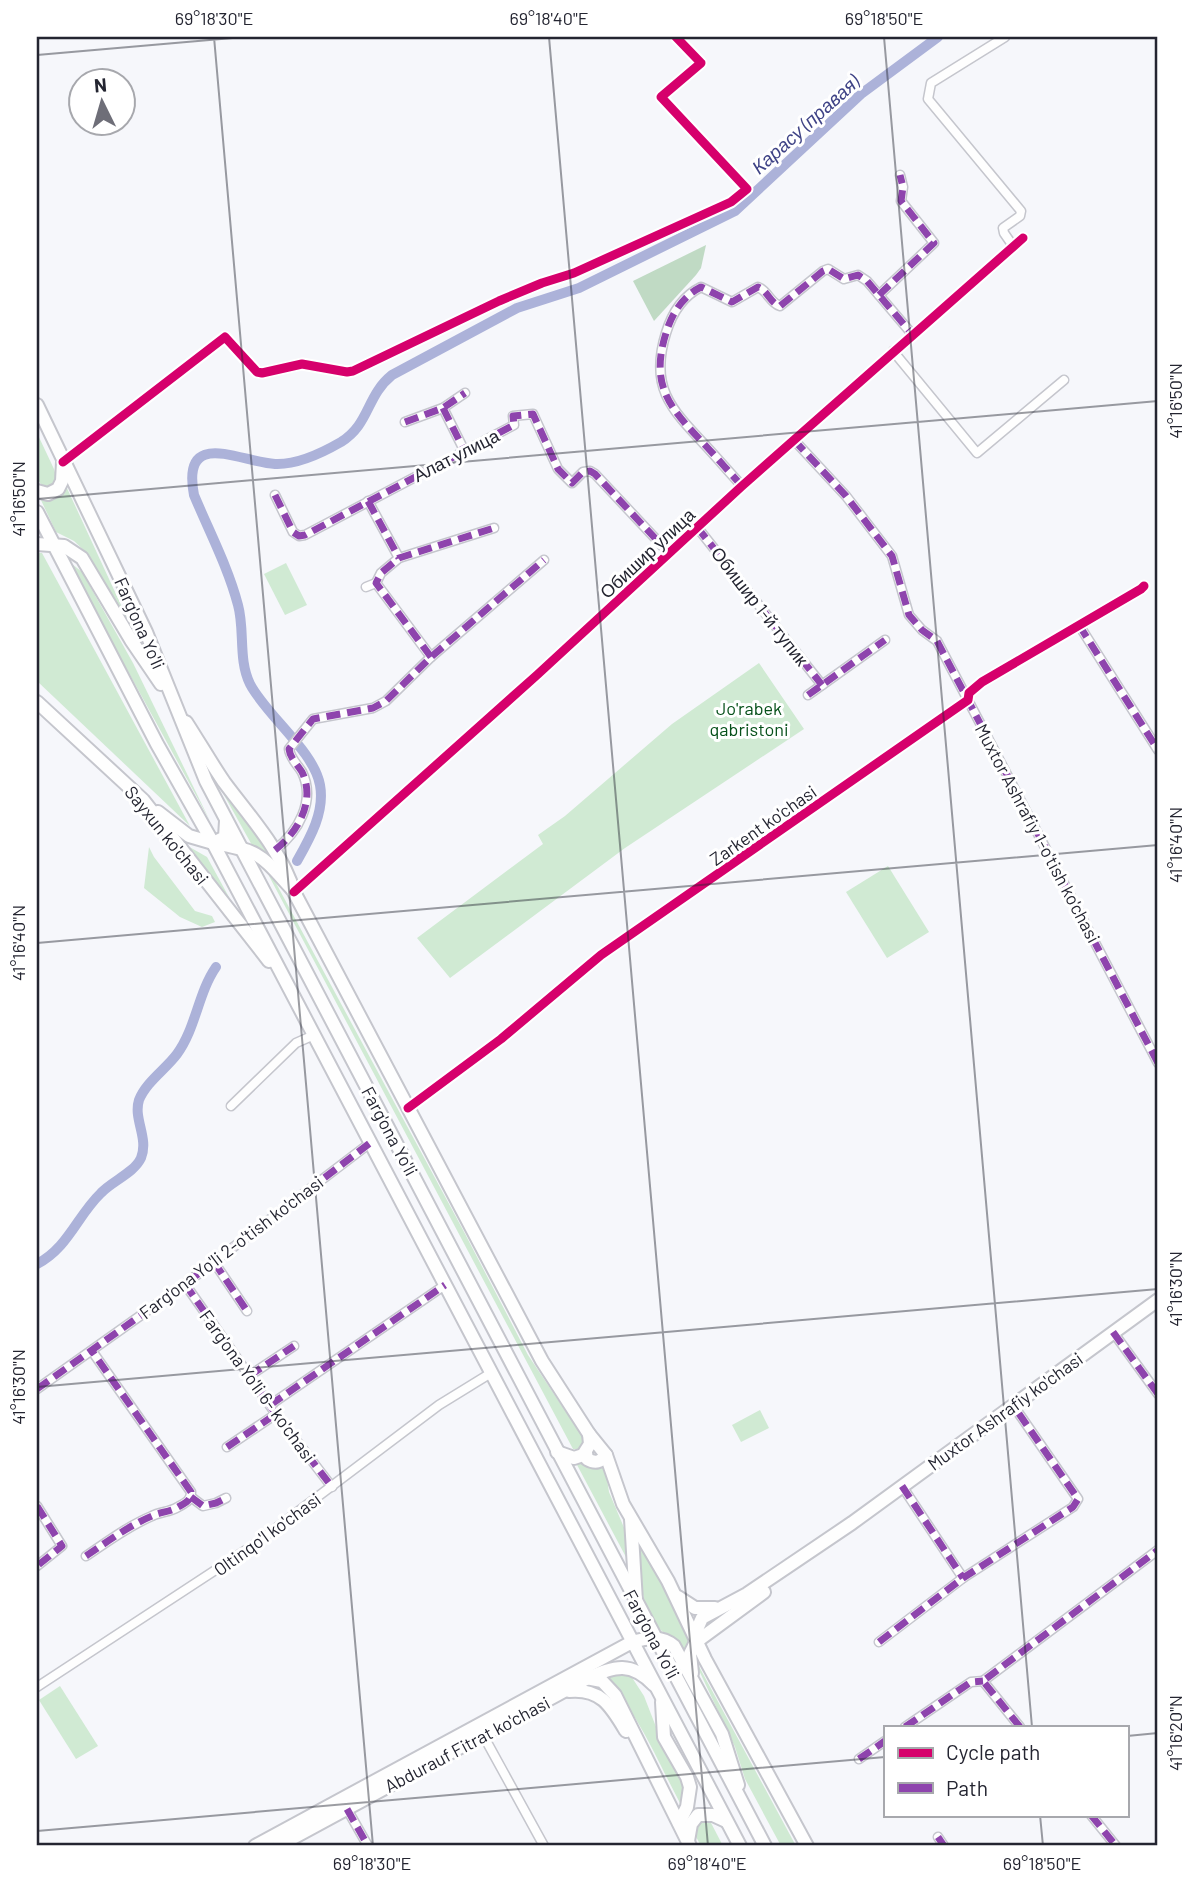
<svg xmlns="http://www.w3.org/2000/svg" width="1195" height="1883" font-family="Barlow,sans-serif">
	<rect width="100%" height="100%" fill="#f6f7fb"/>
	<!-- green -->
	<g fill="#d0ead3">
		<polygon points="37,433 54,469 57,479 55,484 49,488 42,486 37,478"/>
		<path d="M66 486 134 633 89 555 74 541 56 532 40 498C52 502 61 498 66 486Z"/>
		<polygon points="37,553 42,553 190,826 37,681"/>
		<polygon points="67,560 82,572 133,663 210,821"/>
		<polygon points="286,563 307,605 285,615 264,574"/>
		<polygon points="759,663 804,729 625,848 450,978 417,938 543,844 538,835 565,816 672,724"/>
		<polygon points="214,777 270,851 286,878 253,847"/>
		<polygon points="186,845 207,857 230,899 229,900"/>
		<polygon points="149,847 154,857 195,911 212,916 215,922 202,927 180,917 144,888"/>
		<polygon points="888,866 929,932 887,958 846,892"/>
		<polygon points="270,872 462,1228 528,1355 586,1442 583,1449 573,1449 269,876"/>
		<polygon points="760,1410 769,1428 741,1442 732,1425"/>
		<polygon points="587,1461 597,1467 605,1466 609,1492 625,1530 629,1557 627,1559 576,1463"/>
		<path d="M638 1541 690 1633 689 1642 685 1651C676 1638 664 1635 657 1626 639 1603 640 1569 638 1541Z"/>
		<polygon points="695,1659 796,1846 781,1846 745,1779 735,1747 696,1664"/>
		<path d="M617 1674 631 1676 644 1696 665 1750 680 1777 683 1790 680 1803C657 1760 638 1712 604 1677Z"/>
		<polygon points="60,1686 98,1746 76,1759 39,1700"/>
		<polygon points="709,1819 723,1846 701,1846 695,1835 696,1822"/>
	</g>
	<!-- forest -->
	<polygon fill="#c0dac4" points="706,245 701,268 696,275 654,321 633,281"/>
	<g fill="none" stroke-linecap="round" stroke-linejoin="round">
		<!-- canal -->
		<g stroke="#acb2d9" stroke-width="10">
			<path d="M297 861C310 838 325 812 320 785 314 751 266 715 250 684 238 660 245 630 238 605 228 567 209 531 194 495 181 427 240 462 275 464 297 465 322 453 341 442 370 424 366 396 392 375L517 308 579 288 735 211 861 94 938 37"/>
			<path d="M37 1264C68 1248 77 1216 101 1193 112 1181 134 1173 141 1158 149 1138 133 1119 139 1100 146 1082 166 1069 177 1054 196 1028 198 993 216 967"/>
		</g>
		<defs>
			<g id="street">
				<polyline points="1005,37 931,83 928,99 1021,211 1020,216 1003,228 1004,233 1013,246"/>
				<polyline points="879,295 934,243 901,201 903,187 900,175"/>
				<polyline points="893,351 977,453 1064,380"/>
				<polyline points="443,408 464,450"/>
				<polyline points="405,422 443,408 465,393"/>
				<polyline points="794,440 846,496 892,556 909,615 922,630 937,641 1158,1063"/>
				<polyline points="63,462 225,337 257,372 262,373 302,364 347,372 353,371 499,301 542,283 574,273 731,202 747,189 661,97 701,63 676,37"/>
				<path d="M742 486C730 473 718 459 706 446 671 409 649 387 666 333 672 313 683 296 701 287L732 302 758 287C768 291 770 303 780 306L823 271 828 269 844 279 858 275 867 281 912 334"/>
				<polyline points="275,495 293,532 299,536 305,535 514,425 513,416 533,414 558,469 572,483 583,472 590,471 595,474 669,553"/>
				<polyline points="368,501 399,558"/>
				<polyline points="697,527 822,685"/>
				<polyline points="366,587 376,583"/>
				<polyline points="1079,625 1158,750"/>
				<polyline points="431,657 376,583 381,573 399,558 494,528"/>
				<polyline points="808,695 885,640"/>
				<path d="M275 850C298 832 316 801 302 772 297 764 290 758 289 749L313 719 373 708 386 701 431 657 544 560"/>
				<polyline points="294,892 537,675 742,486 1023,238"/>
				<polyline points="231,1106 296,1043 314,1035"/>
				<polyline points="408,1108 501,1039 601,955 968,700 969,693 982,682 1141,589 1144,586"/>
				<polyline points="214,1262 247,1311"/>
				<polyline points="185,1284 276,1414 332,1487"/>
				<polyline points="1113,1332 1158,1394"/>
				<polyline points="249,1376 294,1346"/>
				<polyline points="37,1389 185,1284 370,1143"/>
				<polyline points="270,1405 445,1285"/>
				<polyline points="227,1447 276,1414"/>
				<polyline points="902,1486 963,1578"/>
				<polyline points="191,1497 203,1506 216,1503 226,1498"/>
				<polyline points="37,1506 62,1546 37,1566"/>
				<path d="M86 1556C107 1542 128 1526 152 1516 160 1512 170 1512 178 1507 185 1503 191 1501 191 1492L92 1351"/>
				<polyline points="879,1642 963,1578 1073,1507 1078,1499 1013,1405"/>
				<polyline points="37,1687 255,1544 439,1405 491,1373"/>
				<polyline points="905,1727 971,1682 983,1681"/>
				<polyline points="1020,1727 983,1681 1158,1550"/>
				<polyline points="483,1735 544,1846"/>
				<polyline points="859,1759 885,1741"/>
				<polyline points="347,1809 368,1846"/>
				<polyline points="1091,1815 1116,1846"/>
				<polyline points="938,1837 944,1846"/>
			</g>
			<g id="secondary">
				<path d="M186 722C199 742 211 763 224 782 250 817 281 850 294 892L542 1361 589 1434 606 1455 623 1504 668 1581 705 1659 807 1846"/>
				<path d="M213 843C261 851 260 854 292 889"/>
				<polyline points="557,1452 574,1458 583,1455 590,1444 589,1434"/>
				<path d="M586 1453 587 1459C596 1464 600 1462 606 1455"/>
				<polyline points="678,1597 695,1608 715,1608"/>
				<polyline points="697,1638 698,1627 702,1618 747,1594 852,1523 1158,1300"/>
				<polyline points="696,1642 764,1592"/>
				<polyline points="586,1678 602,1681 615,1695 690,1846"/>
				<path d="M569 1691C601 1688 611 1706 626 1731"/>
				<polyline points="255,1846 632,1642"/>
				<path d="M278 1846 588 1678C615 1666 631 1661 654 1685"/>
			</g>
			<g id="primary">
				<polyline points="37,405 146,632 206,781 765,1846"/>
				<polyline points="37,491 48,494 58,489 62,481 63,462"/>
				<polyline points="37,512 157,744 213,843 740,1846"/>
				<polyline points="37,544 64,546 82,558 131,640 161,684"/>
				<polyline points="37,702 143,800 269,961"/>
				<polyline points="158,812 189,836 213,843 225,837 226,821"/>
				<polyline points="631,1519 636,1601"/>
				<path d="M632 1642C647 1638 662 1635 674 1646L722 1734 738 1785"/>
				<polyline points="692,1673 690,1654 696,1642"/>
				<polyline points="662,1702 664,1737 687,1777 690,1787 687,1807 679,1823"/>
				<polyline points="688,1841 691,1824 698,1815 713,1815 726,1821"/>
			</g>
		</defs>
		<!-- street casing -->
		<use href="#street" stroke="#c5c6cd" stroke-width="11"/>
		<!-- secondary casing -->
		<use href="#secondary" stroke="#c5c6cd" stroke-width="16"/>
		<!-- primary casing -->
		<use href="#primary" stroke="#c5c6cd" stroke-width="16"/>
		<!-- street -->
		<use href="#street" stroke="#fefefe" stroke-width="8"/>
		<!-- secondary -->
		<use href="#secondary" stroke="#fefefe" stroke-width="12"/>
		<!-- primary -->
		<use href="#primary" stroke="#fefefe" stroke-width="12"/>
		<!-- quiet -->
		<g stroke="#8e44ad" stroke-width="7" stroke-dasharray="14 7" stroke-linecap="butt">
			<polyline points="879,295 934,243 901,201 903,187 900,175"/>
			<polyline points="443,408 464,450"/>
			<polyline points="405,422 443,408 465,393"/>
			<polyline points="794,440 846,496 892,556 909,615 922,630 937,641 1158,1063"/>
			<path d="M742 486C730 473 718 459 706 446 671 409 649 387 666 333 672 313 683 296 701 287L732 302 758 287C768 291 770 303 780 306L823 271 828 269 844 279 858 275 867 281 912 334"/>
			<polyline points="275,495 293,532 299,536 305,535 514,425 513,416 533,414 558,469 572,483 583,472 590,471 595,474 669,553"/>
			<polyline points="368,501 399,558"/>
			<polyline points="697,527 822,685"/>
			<polyline points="1079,625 1158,750"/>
			<polyline points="431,657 376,583 381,573 399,558 494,528"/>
			<polyline points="808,695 885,640"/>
			<path d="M275 850C298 832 316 801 302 772 297 764 290 758 289 749L313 719 373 708 386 701 431 657 544 560"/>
			<polyline points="214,1262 247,1311"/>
			<polyline points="185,1284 276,1414 332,1487"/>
			<polyline points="1113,1332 1158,1394"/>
			<polyline points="249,1376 294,1346"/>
			<polyline points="37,1389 185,1284 370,1143"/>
			<polyline points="270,1405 445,1285"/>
			<polyline points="227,1447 276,1414"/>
			<polyline points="902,1486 963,1578"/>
			<polyline points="191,1497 203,1506 216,1503 226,1498"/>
			<polyline points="37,1506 62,1546 37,1566"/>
			<path d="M86 1556C107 1542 128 1526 152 1516 160 1512 170 1512 178 1507 185 1503 191 1501 191 1492L92 1351"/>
			<polyline points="879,1642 963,1578 1073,1507 1078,1499 1013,1405"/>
			<polyline points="905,1727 971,1682 983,1681"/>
			<polyline points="1020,1727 983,1681 1158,1550"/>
			<polyline points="859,1759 885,1741"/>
			<polyline points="347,1809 368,1846"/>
			<polyline points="1091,1815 1116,1846"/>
			<polyline points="938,1837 944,1846"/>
		</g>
		<defs>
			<g id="cycleway">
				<polyline points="63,462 225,337 257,372 262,373 302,364 347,372 353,371 499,301 542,283 574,273 731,202 747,189 661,97 701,63 676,37"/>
				<polyline points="294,892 537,675 742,486 1023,238"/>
				<polyline points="408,1108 501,1039 601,955 968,700 969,693 982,682 1141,589 1144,586"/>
			</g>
		</defs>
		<!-- cycleway casing -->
		<use href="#cycleway" stroke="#fff" stroke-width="13"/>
		<!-- cycleway -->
		<use href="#cycleway" stroke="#d6006c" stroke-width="9"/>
	</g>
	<!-- ticks -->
	<path fill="none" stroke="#242531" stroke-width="2" stroke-opacity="0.45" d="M214 37 373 1846M549 37 708 1846M884 37 1032 1727M37 55 244 37M37 499 1158 401M37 943 1158 845M37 1387 1158 1289M1127 1736 1158 1733M1040 1815 1043 1846M37 1831 885 1757M37 1836 38 1846"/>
	<g text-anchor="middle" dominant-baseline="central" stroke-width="6" stroke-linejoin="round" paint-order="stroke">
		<!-- street labels -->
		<g font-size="18" fill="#242531" stroke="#fff">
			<text transform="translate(456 455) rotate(-27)">Алат улица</text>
			<text transform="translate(647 553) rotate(-43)">Обишир улица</text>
			<text transform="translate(760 606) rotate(52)">Обишир 1-й тупик</text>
			<text transform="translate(140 623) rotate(66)">Farg'ona Yo'li</text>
			<text transform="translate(763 825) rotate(-35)">Zarkent ko'chasi</text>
			<text transform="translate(1038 833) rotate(62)">Muxtor Ashrafiy 1-o'tish ko'chasi</text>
			<text transform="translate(167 835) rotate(51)">Sayxun ko'chasi</text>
			<text transform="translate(390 1131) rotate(62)">Farg'ona Yo'li</text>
			<text transform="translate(231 1247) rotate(-37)">Farg'ona Yo'li 2-o'tish ko'chasi</text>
			<text transform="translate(258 1386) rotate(54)">Farg'ona Yo'li 6- ko'chasi</text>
			<text transform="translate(1005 1411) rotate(-36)">Muxtor Ashrafiy ko'chasi</text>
			<text transform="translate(267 1534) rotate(-36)">Oltinqo'l ko'chasi</text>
			<text transform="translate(652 1634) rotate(62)">Farg'ona Yo'li</text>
			<text transform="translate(467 1744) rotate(-28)">Abdurauf Fitrat ko'chasi</text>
		</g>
		<!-- park labels -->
		<g font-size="18" fill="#06501a" stroke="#fff">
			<text x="749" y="708">Jo'rabek<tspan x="749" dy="21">qabristoni</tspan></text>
		</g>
		<!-- water labels -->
		<g font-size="19" font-style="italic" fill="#3f4386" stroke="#fff">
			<text transform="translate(805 124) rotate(-42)">Карасу (правая)</text>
		</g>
	</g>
	<!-- border -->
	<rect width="1195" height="1883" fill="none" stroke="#ffffff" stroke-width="77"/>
	<!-- legend -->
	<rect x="884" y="1726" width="245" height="91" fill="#ffffff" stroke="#a7a8ad" stroke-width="2"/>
	<rect x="898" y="1748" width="35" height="10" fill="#d6006c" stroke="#a7a8ad" stroke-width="2"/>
	<text x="946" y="1760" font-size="21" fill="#242531">Cycle path</text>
	<rect x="898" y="1783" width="35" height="10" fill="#8e44ad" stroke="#a7a8ad" stroke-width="2"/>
	<text x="946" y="1796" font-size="21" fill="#242531">Path</text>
	<!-- north arrow -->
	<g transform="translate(102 102) rotate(355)"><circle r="33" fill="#ffffff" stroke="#a7a8ad" stroke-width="2"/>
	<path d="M0-5L12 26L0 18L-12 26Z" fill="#6e6e78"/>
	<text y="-10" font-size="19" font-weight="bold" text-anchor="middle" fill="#242531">N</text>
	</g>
	<rect x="38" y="38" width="1118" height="1806" fill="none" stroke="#242531" stroke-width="2.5"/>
	<g font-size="18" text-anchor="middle" fill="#242531">
		<text x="214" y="25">69°18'30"E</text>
		<text x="549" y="25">69°18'40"E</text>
		<text x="884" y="25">69°18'50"E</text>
		<text transform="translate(1176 401) rotate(-90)" y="6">41°16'50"N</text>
		<text transform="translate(19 499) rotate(-90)" y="6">41°16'50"N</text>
		<text transform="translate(1176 845) rotate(-90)" y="6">41°16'40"N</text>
		<text transform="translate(19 943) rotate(-90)" y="6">41°16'40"N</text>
		<text transform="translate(1176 1289) rotate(-90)" y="6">41°16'30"N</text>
		<text transform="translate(19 1387) rotate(-90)" y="6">41°16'30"N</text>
		<text transform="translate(1176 1733) rotate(-90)" y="6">41°16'20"N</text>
		<text x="372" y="1870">69°18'30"E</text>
		<text x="707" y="1870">69°18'40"E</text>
		<text x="1042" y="1870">69°18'50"E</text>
	</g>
</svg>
